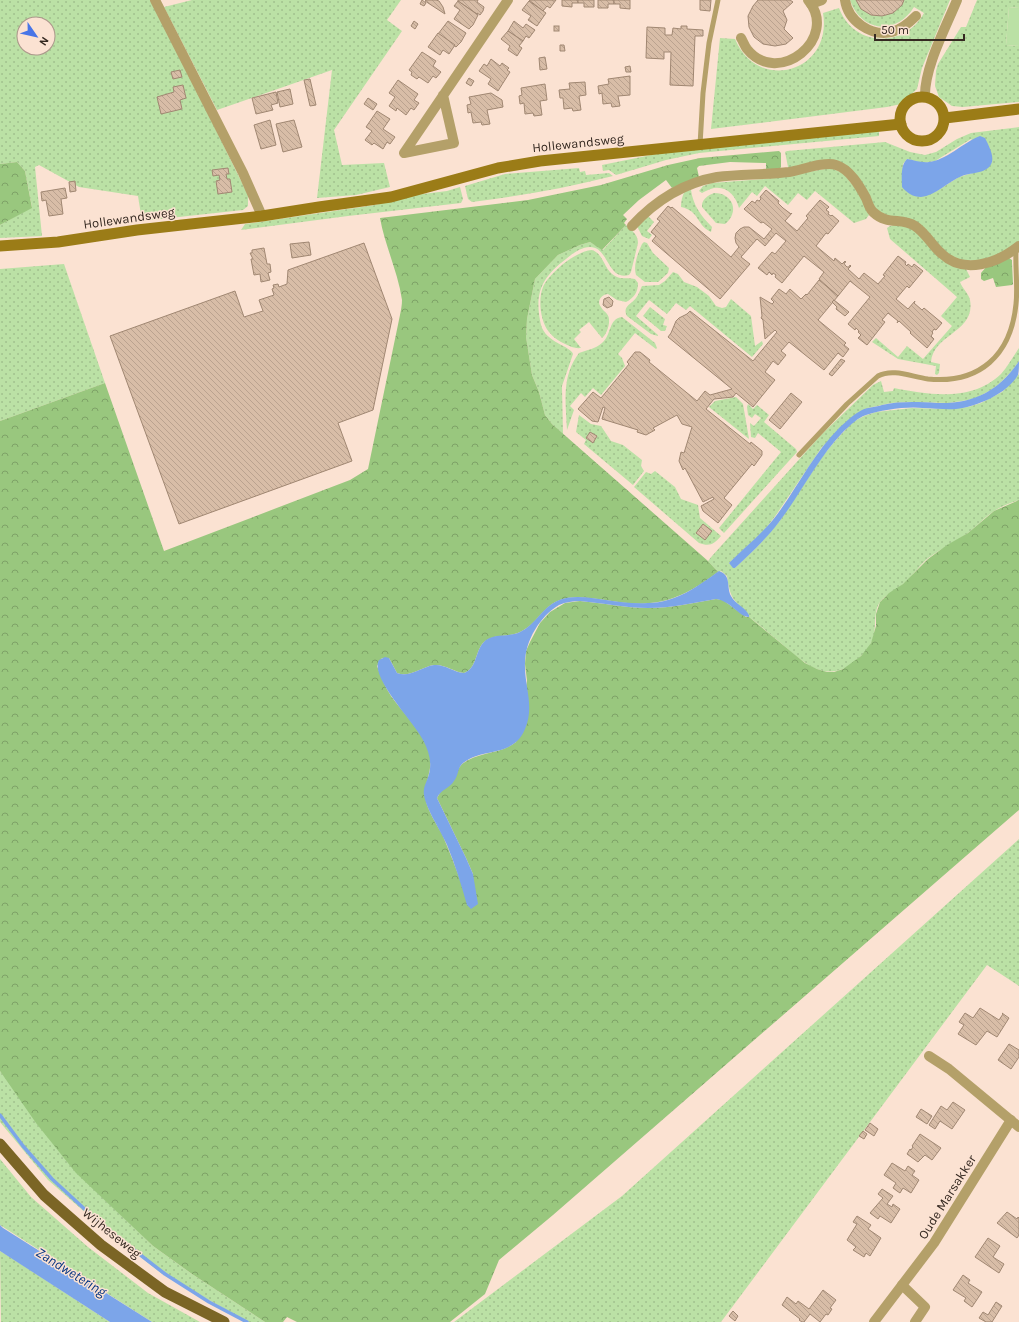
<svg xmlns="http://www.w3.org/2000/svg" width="1019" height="1322" font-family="Karla,sans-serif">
	<defs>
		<pattern id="green-dots" width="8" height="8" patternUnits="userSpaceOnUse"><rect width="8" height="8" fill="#bbe1a5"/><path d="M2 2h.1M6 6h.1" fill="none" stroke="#a1c18e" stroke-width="1.8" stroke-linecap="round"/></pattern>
		<pattern id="forest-crowns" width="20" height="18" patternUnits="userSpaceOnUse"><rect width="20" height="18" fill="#99c77e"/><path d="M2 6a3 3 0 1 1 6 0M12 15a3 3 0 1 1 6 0" fill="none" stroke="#7ea267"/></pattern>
		<pattern id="building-back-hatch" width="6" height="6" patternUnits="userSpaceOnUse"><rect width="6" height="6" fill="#d8bda7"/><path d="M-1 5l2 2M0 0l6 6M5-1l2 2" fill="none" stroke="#baa28f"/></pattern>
	</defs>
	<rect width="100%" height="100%" fill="#fbe2d2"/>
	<!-- green -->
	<g fill="url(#green-dots)" fill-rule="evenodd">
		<path d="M0 0H152L248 195V206L243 210 142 221 138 196 79 187 39 165 35 167 42 236 0 238V225L32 207 25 171 17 162 0 164ZM24 24H48V48H24Z"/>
		<polygon points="192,0 401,0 387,20 402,31 334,130 342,165 384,163 390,187 356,195 317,198 332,70 217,110 164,7"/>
		<path d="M850 0H950L922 68 917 89 901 104 887 107 711 129 720 38 735 39C758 94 833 72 823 13L839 8C854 48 905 48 924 13L914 7C896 36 861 32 850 0Z"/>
		<polygon points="977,0 1019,0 1019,8 1009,7 1006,45 1019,46 1019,102 963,107 952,106 939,97 935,86 936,71 938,64 961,27 966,27"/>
		<path d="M1019 127V242L1000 254 979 261 955 260 937 244 876 210 848 168 788 167 785 152 787 151 885 142 910 152 925 155 936 152 957 139 971 133ZM971 139 992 162 986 169 959 177 935 192 902 183 903 164 907 159 923 163 935 161Z"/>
		<polygon points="879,131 879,136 699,153 666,160 616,175 609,170 603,171 602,165 661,153"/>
		<path d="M579 168 580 172 585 171 586 175 609 173 613 176C566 188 520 196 472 202L468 199 465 186 505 174Z"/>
		<path d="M831 168 843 173 859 193 868 212 869 215 866 219 854 223 815 191 807 200 798 193 788 205 765 186 757 196 752 192 739 208C736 196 727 186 714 188 709 189 706 191 702 193L699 191 703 186 712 183 765 179Z"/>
		<polygon points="460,187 463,199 461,203 348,216 241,230 245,224 375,205 415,195 447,191"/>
		<path d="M691 190C693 205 701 216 712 227L711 232C696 225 700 211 681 207 681 201 682 196 685 191Z"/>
		<path d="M714 193C733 193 740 212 725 224L716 223 702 207C701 200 708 195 714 193Z"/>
		<polygon points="648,216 654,222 647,231 652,235 649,239 642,236 637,226"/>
		<path d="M626 225C632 231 638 234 638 243L631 272 629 275C607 281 609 247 590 247 581 247 572 254 566 259 541 278 534 294 541 325 546 343 571 346 573 354L562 386 563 434 552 424 545 415 539 392 532 375 526 337 527 319 535 279 558 255 580 245 590 242 603 250Z"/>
		<path d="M894 225 910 227 966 269 970 277 960 282C962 288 969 294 970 300 976 332 933 334 931 362L940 364 939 373 937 375 935 374 936 366 898 359 872 342 876 338 898 357 907 346 923 359 952 326 941 316 957 297 890 239 887 228 890 226Z"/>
		<path d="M644 242 647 243 653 253 669 268 668 273 658 282H645L636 275C633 265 638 253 642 244Z"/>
		<path d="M592 250C604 254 604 270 615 276 622 280 628 277 635 279L638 283C638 292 634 298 626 302L617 300 608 294C602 294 596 301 601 307 602 310 606 312 607 314 612 320 607 334 602 338L589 322 579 330 581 332 574 339 581 348C574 349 567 345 561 342 556 339 552 336 549 332 540 321 538 299 543 287 550 272 576 251 592 250Z"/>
		<polygon points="64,264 105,383 0,421 0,269"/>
		<path d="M673 272 678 274 684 282 697 287 709 296 716 306 722 308 726 307 731 299 751 316 755 346 762 341 763 344 752 357 690 306 686 310 676 303 667 314 649 300 636 316 658 335V336L651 334 627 316C622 306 632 304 636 298 639 294 640 290 642 286L659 285 665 281Z"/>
		<polygon points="650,307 665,319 663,325 667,326 665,331 661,331 643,316"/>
		<path d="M622 317 655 343 657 348 656 349 635 333 618 354 622 358 625 366 601 395 593 388 585 397 581 393 570 406 574 410 567 430C566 402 561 377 579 353 587 350 595 349 602 343 612 334 608 319 622 317Z"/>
		<path d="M1019 348V361L1012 371 999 384 991 390 976 398 968 400 949 403 908 402 891 403 868 408 822 447 776 515 764 531 729 563 735 568 758 546 779 522 822 457 835 441 853 422 864 416 876 412 912 408 945 409 968 407 981 403 1002 392 1019 374V500C1011 503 1002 506 994 511 985 517 977 526 968 533 955 542 940 549 927 559 918 567 910 579 902 585 895 591 886 594 880 602 872 613 878 631 871 643 867 651 860 657 853 663 825 684 803 662 782 644 771 635 760 625 749 617V615C733 600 730 598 727 576L721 571 718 572 708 561 712 556 822 434 873 385 881 381 884 392 893 391 894 388C929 395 972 402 1001 374 1008 366 1013 357 1019 348Z"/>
		<polygon points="736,397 743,404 749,439 709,407 715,401"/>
		<polygon points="748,404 753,409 757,405 769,415 764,422 796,449 797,452 724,533 719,528 781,452 758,433 755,438 751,437 750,423 754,426 761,418 755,414 752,418 748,415 747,407"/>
		<polygon points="579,415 591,424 601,426 611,441 623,445 642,460 641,466 644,471 633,485 584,444 586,440 576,432"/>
		<path d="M655 471 675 487 681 499 698 505 700 518 721 536C714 544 710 547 699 543L634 487 646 472 651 474Z"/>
		<polygon points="1019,839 1019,986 987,965 721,1322 454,1322 622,1196"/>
		<polygon points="0,1071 117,1211 153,1246 192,1274 265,1322 249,1322 246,1321 161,1273 103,1228 48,1180 0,1122"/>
		<polygon points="0,1159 31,1197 88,1247 148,1293 200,1322 152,1322 0,1225"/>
		<polygon points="0,1251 13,1259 110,1322 1,1322"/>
	</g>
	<!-- forest -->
	<g fill="url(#forest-crowns)">
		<path d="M779 151 781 153V167L779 170 766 172V163L730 162 699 166 697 168 699 177 672 188 666 180 639 200 623 215 627 219 624 223 626 225 602 250 590 242 580 245 558 255 535 279 527 319 526 337 532 375 539 392 545 415 552 424 708 561 718 572C698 587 676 601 650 603 635 605 619 602 605 600 590 598 574 595 560 600 543 606 536 625 520 632 508 638 492 633 483 643 475 652 477 668 464 673 454 672 445 664 434 665 421 667 410 678 397 673L389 658H382L377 666C381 676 385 687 391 696 404 714 421 730 429 751 435 769 422 784 426 801 428 811 437 825 442 834 449 850 455 866 461 882L473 874 466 858 437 798 441 791 462 764C479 751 500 755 516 742L527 681 525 664 526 651 530 642 540 623 550 612 565 603 580 601C603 603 625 608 648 608 671 608 694 603 716 599L723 600 727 603 746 617H749L805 663 817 669 827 672H834L843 669 861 656 871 643 876 626V614L880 602 889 593 903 584 928 559 947 545 968 533 994 511 1019 500V810L553 1215 499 1260 485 1294 450 1322H297L287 1317 283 1322H265L192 1274 153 1246 76 1173 36 1123 0 1071V421L105 383 164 551 350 480 368 469 400 315C401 310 402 305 402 300 398 272 385 246 380 218L528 200 601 185 668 165 700 158Z"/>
		<polygon points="17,162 25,171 32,208 0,225 0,164"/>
		<polygon points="1009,258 1012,260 1012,263 1013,284 1012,285 996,287 993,278 984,281 981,279 981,273 987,266"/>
	</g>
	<!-- pitch -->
	<polygon fill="#bbe1a5" points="1009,7 1019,8 1019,46 1006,45"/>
	<!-- water -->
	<g fill="#7ca5e9">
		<path d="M980 136 985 138C988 144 994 155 992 162 988 174 972 172 962 176 949 181 935 196 921 197 913 197 907 193 902 187 902 178 900 166 907 159 914 160 921 163 929 162 945 161 964 142 980 136Z"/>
		<path d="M1019 361C1019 365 1019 372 1018 375 1007 394 976 407 956 409 945 410 934 408 923 408 907 406 881 410 866 415 857 418 851 425 844 431 817 459 802 492 779 522 766 539 751 553 735 568H733L729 563C745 547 762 534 776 516 799 485 813 454 840 427 847 421 854 414 862 410 868 407 876 407 882 405 901 401 918 402 937 403 974 404 999 391 1019 361Z"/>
		<path d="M719 571C732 576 726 586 731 596 735 604 745 607 749 615V617C739 617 731 601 716 599 694 603 671 608 648 608 625 608 603 603 580 601 573 601 566 602 559 605 540 616 525 641 525 663 524 686 535 706 525 729 513 758 483 747 463 763 457 768 459 775 454 781 449 789 441 789 437 798L466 858 473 874 478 904 471 909 467 905C461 884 455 864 447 845 441 831 426 809 424 795 423 789 425 785 427 780 433 766 430 753 423 740 415 723 369 677 379 660L385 657 389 658 397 673C410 678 421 667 434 665 445 664 453 672 464 673 477 668 475 652 483 643 492 632 508 638 520 632 535 625 542 608 557 601 573 594 590 598 606 600 620 602 634 604 648 603 676 603 698 586 719 571Z"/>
		<polygon points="0,1225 3,1228 152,1322 110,1322 0,1251"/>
	</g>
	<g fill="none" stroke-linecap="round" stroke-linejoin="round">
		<!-- stream -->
		<polyline stroke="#7ca5e9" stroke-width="3.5" points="0,1115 23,1146 52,1179 103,1226 165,1274 209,1302 247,1322"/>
	</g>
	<!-- building -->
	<g fill="url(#building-back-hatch)" stroke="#a08772">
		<polygon points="422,0 426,3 424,6 420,4"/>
		<polygon points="426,0 436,0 439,1 443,7 445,14 425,1"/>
		<polygon points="458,0 478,0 477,2 484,7 483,11 480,15 477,13 477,14 458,1"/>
		<polygon points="529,0 556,0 550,8 547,6 543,11"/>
		<polygon points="562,0 578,0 578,3 572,3 572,7 562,6"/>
		<polygon points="578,0 594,0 594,7 584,7 584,3 578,3"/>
		<polygon points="598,0 614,0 614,4 608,4 608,8 598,8"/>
		<polygon points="614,0 630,0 630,9 620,8 620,4 614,4"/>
		<polygon points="700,0 711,0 710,11 700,10"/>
		<polygon points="758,0 790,0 793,2 783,11 787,20 784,29 793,38 786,44 775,46 763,44 754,37 749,27 748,16 753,6"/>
		<polygon points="856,0 904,0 902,5 893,13 882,16 871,15 861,9"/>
		<polygon points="458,1 478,15 473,25 469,29 454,19 460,10 454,6"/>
		<polygon points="529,1 546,13 537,26 528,20 531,16 522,10"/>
		<polygon points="414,21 418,24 415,29 411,26"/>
		<polygon points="448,21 466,33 461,42 456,47 438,34"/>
		<polygon points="514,21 523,28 526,24 535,30 529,38 526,36 523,41 508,31"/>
		<rect x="554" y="26" width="5" height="5"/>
		<polygon points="681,26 687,26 687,29 703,30 703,36 695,36 693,86 670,85 671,52 664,52 664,59 646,58 647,27 665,28 665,35 672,35 673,28 681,29"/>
		<polygon points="508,31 523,41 519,46 522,48 517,56 508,50 510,46 501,39"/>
		<polygon points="438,33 455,45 449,54 443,50 440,55 428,47"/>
		<polygon points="560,45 564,45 565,51 560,51"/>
		<polygon points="422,52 436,61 433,66 441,72 436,78 433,76 428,83 419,77 417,79 411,75 412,72 409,70"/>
		<polygon points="545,57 547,69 540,70 539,58"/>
		<polygon points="491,59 500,66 502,63 509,68 507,70 510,72 498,91 488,84 491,79 479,71 484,64 487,66"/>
		<polygon points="630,66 631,72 626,72 625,67"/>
		<polygon points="180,70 182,77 173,79 171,72"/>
		<polygon points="630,76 630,95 618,96 620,106 612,107 611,103 603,104 602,93 599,94 598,86 609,84 608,79"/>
		<polygon points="469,78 474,81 471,86 466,83"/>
		<polygon points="310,79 316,105 310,106 304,80"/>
		<polygon points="398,80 418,94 414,100 419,103 414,110 411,108 406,115 397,108 396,111 389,106 395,97 389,93"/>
		<polygon points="585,82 586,95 579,96 581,110 573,111 572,108 564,109 563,98 560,98 559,90 570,89 569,83"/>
		<polygon points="545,84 547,100 540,101 542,115 534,116 533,113 525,114 524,103 520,104 519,96 522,95 521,88"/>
		<polygon points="183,85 186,98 180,100 182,109 161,114 157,97 174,92 173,87"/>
		<polygon points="290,89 293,104 280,107 277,92"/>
		<polygon points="276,92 278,103 271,105 273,110 256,114 252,98"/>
		<polygon points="491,93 502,100 503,107 487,110 490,124 482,125 481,122 473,123 471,112 468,113 467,105 471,104 469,97"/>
		<polygon points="368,98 377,104 373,110 364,104"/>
		<polygon points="377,111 390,119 383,129 395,137 390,144 387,142 383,149 374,143 372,145 365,140 372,131 366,127"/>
		<polygon points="270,120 276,145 261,149 254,125"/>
		<polygon points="294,120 302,147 283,152 276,124"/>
		<polygon points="228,168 229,174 226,174 227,179 230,179 232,192 218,194 216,181 220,180 219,175 213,176 212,170"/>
		<polygon points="75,181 76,191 70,192 69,182"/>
		<polygon points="65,188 67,198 61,199 63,214 49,216 46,200 42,201 41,192"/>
		<polygon points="766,190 779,201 778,203 783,208 791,214 792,213 785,221 797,231 808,218 806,216 820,200 829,207 826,210 829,212 828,214 831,216 832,215 839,221 828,234 826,233 816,246 834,261 835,258 842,264 845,261 846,262 844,263 845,265 847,267 849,267 850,265 851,266 848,269 859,279 864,273 878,284 885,276 883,275 898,256 906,262 905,264 907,266 908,264 912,267 914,264 923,271 909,288 907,286 896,299 908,309 915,301 914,303 922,310 924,308 942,323 936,330 934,329 932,332 933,333 931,336 934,339 927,348 910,333 911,332 899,321 897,323 898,321 888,313 882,320 885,322 867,345 858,338 861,335 858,332 859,331 856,328 855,330 848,324 870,297 850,281 838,296 819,279 824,272 804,256 782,283 775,277 776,275 773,273 772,275 769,272 767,275 758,268 772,252 775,254 786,241 776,233 765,246 757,239 741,257 750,264 720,299 652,241 656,236 651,232 660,221 657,219 668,206 671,208 672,207 731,257 739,247 736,243 735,238 736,233 740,229 744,227 749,227 764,239 772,229 763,222 761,223 744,209 752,201 755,203 757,200 759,201 761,199 760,197"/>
		<polygon points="309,242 311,255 292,258 290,244"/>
		<polygon points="364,243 392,319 373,410 338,423 352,461 179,524 110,336 235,291 244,317 263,311 259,300 274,295 272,289 274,288 273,285 278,284 279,287 287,284 288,270"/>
		<polygon points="264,248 267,264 270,264 271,272 268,273 270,280 261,282 260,274 254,275 251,259 253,259 250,253 252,253 252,250"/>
		<polygon points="819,280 838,296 818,320 846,343 844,345 849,349 843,357 838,353 824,370 789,342 781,351 786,355 778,365 773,361 765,372 775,380 753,407 736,393 733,397 714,399 706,409 750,444 751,442 762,451 762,455 754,466 752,464 724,498 732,505 718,523 703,511 701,506 714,499 713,497 703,502 685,468 683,470 679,461 681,452 684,453 692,427 682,424 677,415 653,428 655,430 646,435 637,432 638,430 602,419 605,408 603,407 598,422 592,421 578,409 593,392 601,398 629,364 627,362 635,352 640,352 650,360 649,362 697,401 705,391 710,395 732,389 668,337 671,333 676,321 679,318 687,314 690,311 753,361 777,332 775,330 765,339 763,320 761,318 762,316 760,297 772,304 774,302 771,299 779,289 786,294 790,289 801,299 806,294 807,295"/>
		<polygon points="609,297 613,301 612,306 607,308 603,305 604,299"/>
		<polygon points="834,300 849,312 845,316 836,309 837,307 832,302"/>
		<polygon points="841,359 845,361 832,376 829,374"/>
		<polygon points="791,393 802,402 780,429 769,420"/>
		<polygon points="590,432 597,436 593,443 586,438"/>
		<polygon points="703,524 712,531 705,540 696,533"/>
		<polygon points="980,1008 999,1020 1003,1014 1002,1013 1009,1018 997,1037 987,1031 976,1045 958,1034 964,1025 959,1022 965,1013 973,1018"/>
		<polygon points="1009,1044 1019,1050 1019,1057 1011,1069 998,1060"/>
		<polygon points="953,1102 965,1110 952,1129 940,1121 935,1129 929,1125 941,1106 947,1110"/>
		<polygon points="921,1109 932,1116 927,1124 916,1117"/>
		<polygon points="870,1123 878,1129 874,1136 865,1130"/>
		<polygon points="863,1131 867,1134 864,1139 859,1136"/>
		<polygon points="920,1134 941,1148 932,1160 925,1155 918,1162 907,1154 910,1149 911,1150 913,1147 912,1146"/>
		<polygon points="892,1163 905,1171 908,1166 915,1171 912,1175 919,1180 911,1193 903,1188 900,1193 897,1191 893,1188 896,1183 884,1175"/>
		<polygon points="882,1189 893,1196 887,1204 892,1207 893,1204 900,1209 891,1223 880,1216 878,1219 870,1213 883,1198 878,1194"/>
		<polygon points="1007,1212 1017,1219 1018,1217 1019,1218 1019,1235 1017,1238 997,1223"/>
		<polygon points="857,1216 871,1225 868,1229 881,1238 870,1256 866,1253 864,1257 853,1250 856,1247 847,1240 857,1224 853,1222"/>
		<polygon points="988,1238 1000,1246 993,1257 1004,1264 999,1273 975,1257"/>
		<polygon points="963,1275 970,1280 968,1283 982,1292 972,1307 964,1301 966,1298 953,1290"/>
		<polygon points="823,1290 836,1300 830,1308 832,1309 828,1315 826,1314 820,1322 810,1314 804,1322 802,1322 799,1320 800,1319 782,1305 787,1297 796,1304 798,1301 809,1309"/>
		<polygon points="996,1302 1002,1306 992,1322 986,1322 979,1318 983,1312 988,1315"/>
		<polygon points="733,1311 738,1316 735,1321 729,1316"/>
	</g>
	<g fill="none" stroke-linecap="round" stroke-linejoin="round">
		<!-- service -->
		<g stroke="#b4a069" stroke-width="5">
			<polyline points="700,145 703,93 709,43 718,0"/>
			<path d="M799 455 847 404 878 376C893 368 912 377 928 379 980 384 1011 355 1016 304 1018 286 1015 267 1016 249"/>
		</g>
		<!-- minor -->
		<g stroke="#b4a069" stroke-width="10">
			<polyline points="155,0 243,173 262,216"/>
			<path d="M845 0C848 21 871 37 892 32 902 29 909 23 916 16"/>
			<polyline points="811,4 822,0"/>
			<path d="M741 38C743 41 744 45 747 49 778 88 840 38 808 0"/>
			<polyline points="443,95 454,143 404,153 508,0"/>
			<path d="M925 97C924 68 946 27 957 0"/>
			<path d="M632 226C655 201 683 183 717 177 740 174 765 175 789 172 802 170 824 161 836 165 850 169 860 187 866 198 868 203 869 208 873 212 888 226 901 217 915 226 926 233 932 246 942 254 964 275 998 263 1019 246"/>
			<polyline points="929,1056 949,1069 1019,1127"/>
			<polyline points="902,1285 925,1307 915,1322"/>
			<polyline points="874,1322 934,1243 1011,1120"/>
		</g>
		<!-- secondary -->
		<g stroke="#9b7c17" stroke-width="11">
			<circle cx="922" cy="119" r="22"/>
			<polyline points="945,118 1019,109"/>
			<polyline points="0,246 58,242 137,230 262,216 319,207 391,197 498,168 540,161 901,124"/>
		</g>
		<!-- primary -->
		<polyline stroke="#7b6525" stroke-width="11" points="0,1144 44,1195 101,1245 165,1292 224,1322"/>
	</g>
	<g text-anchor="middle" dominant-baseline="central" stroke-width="3" stroke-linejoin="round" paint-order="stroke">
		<!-- street labels -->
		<g font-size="13" fill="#352921" stroke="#fbe2d2">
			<text transform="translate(578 143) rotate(-6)">Hollewandsweg</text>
			<text transform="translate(129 218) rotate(-8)">Hollewandsweg</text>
			<text transform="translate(947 1197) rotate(-58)">Oude Marsakker</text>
			<text transform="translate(112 1233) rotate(39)">Wijheseweg</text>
		</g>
		<!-- water labels -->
		<g font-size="14" font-style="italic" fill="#053482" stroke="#fbe2d2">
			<text transform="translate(71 1272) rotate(32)">Zandwetering</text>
		</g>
	</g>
	<!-- north arrow -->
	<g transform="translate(36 36) rotate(124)"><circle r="19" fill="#fbe2d2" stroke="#ac988b"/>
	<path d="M0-3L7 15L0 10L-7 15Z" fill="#4875e7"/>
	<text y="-6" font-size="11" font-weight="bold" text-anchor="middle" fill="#352921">N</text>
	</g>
	<!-- scale -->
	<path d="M875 34v6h89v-6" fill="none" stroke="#352921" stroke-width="2"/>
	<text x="881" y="34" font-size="12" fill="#352921" stroke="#fbe2d2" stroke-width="3" paint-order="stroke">50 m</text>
</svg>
